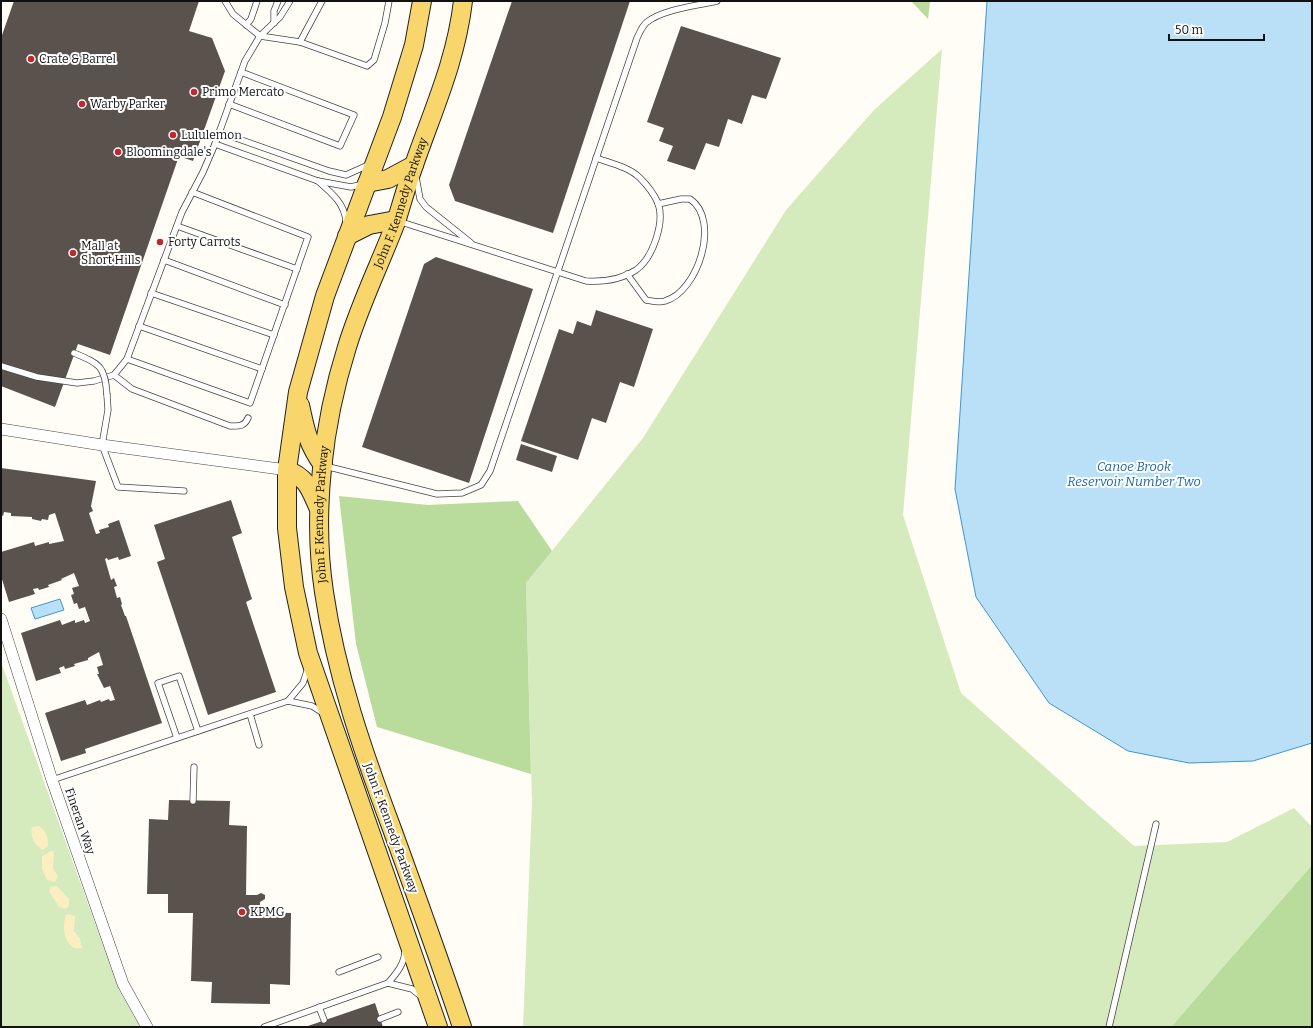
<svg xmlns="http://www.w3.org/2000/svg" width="1313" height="1028" font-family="Bitter,serif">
	<rect width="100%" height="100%" fill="#fffdf5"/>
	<!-- green -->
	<g fill="#d5ebbd">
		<polygon points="942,49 903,515 961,693 1134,846 1227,842 1294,808 1312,827 1312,865 1171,1027 523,1027 532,803 526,583 643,438 786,210 874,110"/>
		<polygon points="1,662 119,990 140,1027 1,1027"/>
	</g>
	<!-- forest -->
	<g fill="#b9dc9c">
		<polygon points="911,1 930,1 928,19"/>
		<polygon points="339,496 428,505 518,501 552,551 526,583 531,774 377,727 356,644"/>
		<polygon points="1312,865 1312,1027 1171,1027"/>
	</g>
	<!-- sand -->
	<g fill="#fbeec1">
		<path d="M38 826C46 829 48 837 48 846L43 850C34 845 30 836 32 827Z"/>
		<polygon points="51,851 54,852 53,868 58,876 55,882 47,880 42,869 42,856"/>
		<polygon points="57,886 69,899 69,906 65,909 59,907 49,891 50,887"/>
		<path d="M69 914 75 916 74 931 80 939 82 948C65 952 61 927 66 915Z"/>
	</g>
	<!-- water -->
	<g fill="#b9e0f7" stroke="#3f96cf">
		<polygon points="987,1 1312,1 1312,743 1253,761 1189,763 1128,751 1049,703 976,597 955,489"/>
		<polygon points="60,599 64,610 35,619 31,608"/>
	</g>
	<!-- building -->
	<g fill="#5a524d">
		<polygon points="14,1 199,1 189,31 212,38 225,71 193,161 179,156 110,355 78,344 55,407 1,386 1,38"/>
		<polygon points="512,1 630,1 553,233 455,201 449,185"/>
		<polygon points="681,26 781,58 766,99 752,95 742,124 728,119 719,147 706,143 695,170 667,161 673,146 659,141 664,128 647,122"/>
		<polygon points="436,257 533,289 469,483 362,447 424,264"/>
		<polygon points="596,310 653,329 634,387 620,382 606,423 592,418 578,460 521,441 559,329 573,334 577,321 591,326"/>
		<polygon points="521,444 557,456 552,472 516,460"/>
		<polygon points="1,468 96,481 91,506 93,511 89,513 96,534 100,533 99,530 109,527 108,524 119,520 131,556 119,560 118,557 108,560 107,558 105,559 111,580 114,578 117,586 114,587 117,598 120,597 122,604 121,605 125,616 126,616 162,723 85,749 86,753 61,761 45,713 85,700 87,705 100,700 101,702 109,699 110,701 115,700 110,686 104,688 97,674 99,674 97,667 103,665 99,652 88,658 88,660 74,664 75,666 65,669 64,666 59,668 61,673 36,681 21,633 60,620 62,625 75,620 75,623 84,620 85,623 90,621 85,607 79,609 77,603 74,604 71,595 74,594 72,588 79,586 74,573 61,579 62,580 48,585 49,587 39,590 38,588 33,589 35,594 9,602 1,576 1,552 34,542 35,546 49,542 49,544 64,541 55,513 49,515 48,520 42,519 41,521 32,519 32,517 11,516 11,513 4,512 3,516 1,515"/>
		<polygon points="231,500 242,533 232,537 252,599 246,602 276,692 208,715 157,562 165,559 154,525"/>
		<polygon points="169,800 230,801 229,825 247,826 246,895 257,895 261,893 265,895 265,899 260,902 260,912 291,913 290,985 270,984 270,1004 211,1003 212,982 191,981 193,913 168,913 168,894 147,894 149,819 168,820"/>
		<polygon points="375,1003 383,1027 305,1027"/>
	</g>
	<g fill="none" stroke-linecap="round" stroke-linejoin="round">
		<defs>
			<g id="lane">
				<polyline points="225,1 233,14 260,36 300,42 367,66 374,60 385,23 389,1"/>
				<polyline points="274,23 274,11 278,1"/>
				<polyline points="246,25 251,19 257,1"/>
				<polyline points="300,42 322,1"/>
				<polyline points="229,104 340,146 354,115 241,72"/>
				<polyline points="219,132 329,171 346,175 366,166 370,163"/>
				<polyline points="215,144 318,181 351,187 363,184"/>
				<polyline points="416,177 420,199 426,207 471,243"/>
				<path d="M318 181C332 193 345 204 346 222"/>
				<polyline points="192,192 308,237 250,403 127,359 182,212 203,172 215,144 245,61 260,36 280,17 290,1"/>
				<path d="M398 221 586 281C604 282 621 280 636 270 653 258 665 222 658 203 654 194 647 185 640 178 629 167 610 163 596 158"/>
				<polyline points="177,226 297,269"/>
				<polyline points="164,260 285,305"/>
				<path d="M627 274 646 300C652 301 659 303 665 301 698 292 721 220 690 199H681L658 204"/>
				<polyline points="151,293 274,335"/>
				<polyline points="139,326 262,369"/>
				<polyline points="1,366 37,377 77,383 94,381 114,375 127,359"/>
				<path d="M114 375 132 389 230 426C239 426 244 427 248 418"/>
				<polyline points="107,395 108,410 102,445 118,487 184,491"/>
				<path d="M325 466 437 494 462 493 481 485 490 471 637 38C640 32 642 26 647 22 663 9 697 6 717 1"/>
				<polyline points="288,701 312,706 323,713"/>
				<polyline points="250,714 259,745"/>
				<polyline points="177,738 158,683 179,676 198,731"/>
				<polyline points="52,780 288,701 303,683 308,668"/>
				<polyline points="193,801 194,767"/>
				<polyline points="339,972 378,957"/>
				<path d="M388 983C397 973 405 963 405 950"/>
				<polyline points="319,1007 324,1020"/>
				<polyline points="380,1019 398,1012"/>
				<polyline points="264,1027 388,983 412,989 422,997"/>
				<polyline points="1109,1027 1156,824"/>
			</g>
			<g id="street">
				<polyline points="1,429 102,445 287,470"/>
				<polyline points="1,619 52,780 123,984 147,1027"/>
			</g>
			<g id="primary">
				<polyline points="422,1 414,45 392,117 325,296 298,392 287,470 287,528 294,587 308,653 438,1027"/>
				<polyline points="367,183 388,179 414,165"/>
				<polyline points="347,236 369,225 396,220"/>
				<path d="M300 405C305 429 308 445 323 465"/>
				<path d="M287 470C308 478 310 490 319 509"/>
				<path id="s1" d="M462 1027C440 961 416 895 392 829 363 752 336 674 324 592 312 513 323 423 347 347 360 304 380 264 396 222 402 203 407 184 414 165 433 110 456 61 463 1"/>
			</g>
		</defs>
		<!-- lane casing -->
		<use href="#lane" stroke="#444" stroke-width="7"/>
		<!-- street casing -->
		<use href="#street" stroke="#444" stroke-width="12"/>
		<!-- primary casing -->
		<use href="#primary" stroke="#222" stroke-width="20"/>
		<!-- lane -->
		<use href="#lane" stroke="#fff" stroke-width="5.5"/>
		<!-- street -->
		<use href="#street" stroke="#fff" stroke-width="11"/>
		<!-- primary -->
		<use href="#primary" stroke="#f9d66b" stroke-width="18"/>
		<defs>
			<path id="lane-bridge" d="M74 353C100 364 105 366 107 395"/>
		</defs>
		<!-- lane-bridge casing -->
		<use href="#lane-bridge" stroke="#444" stroke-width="7" stroke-linecap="butt"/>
		<!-- lane-bridge -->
		<use href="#lane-bridge" stroke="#fff" stroke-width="5.5"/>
	</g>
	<!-- markers -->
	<g fill="#c4262e" stroke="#fff" stroke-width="1.5">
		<circle cx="31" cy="59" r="4"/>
		<circle cx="194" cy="92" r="4"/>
		<circle cx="82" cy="104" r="4"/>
		<circle cx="173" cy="135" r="4"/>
		<circle cx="118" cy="152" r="4"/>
		<circle cx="160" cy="242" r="4"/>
		<circle cx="73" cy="253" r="4"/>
		<circle cx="242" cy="912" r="4"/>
	</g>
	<g text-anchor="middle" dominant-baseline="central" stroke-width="4" stroke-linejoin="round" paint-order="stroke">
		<!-- poi labels -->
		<g font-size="12" fill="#111" stroke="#fff" text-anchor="start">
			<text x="39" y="59">Crate &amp; Barrel</text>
			<text x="202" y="92">Primo Mercato</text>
			<text x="90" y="104">Warby Parker</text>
			<text x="181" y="135">Lululemon</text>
			<text x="126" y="152">Bloomingdale's</text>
			<text x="168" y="242">Forty Carrots</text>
			<text x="81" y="246">Mall at<tspan x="81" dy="14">Short Hills</tspan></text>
			<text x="250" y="912">KPMG</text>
		</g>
		<!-- street labels -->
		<g font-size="12" fill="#111" stroke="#fff">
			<text stroke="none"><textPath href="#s1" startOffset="859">John F. Kennedy Parkway</textPath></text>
			<text stroke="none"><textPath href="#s1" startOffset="535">John F. Kennedy Parkway</textPath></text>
			<text transform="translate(80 821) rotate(71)">Fineran Way</text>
			<text transform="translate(391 828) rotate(70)">John F. Kennedy Parkway</text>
		</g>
		<!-- water labels -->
		<g font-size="13" font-style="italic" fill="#1768a6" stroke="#fff">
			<text x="1134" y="466">Canoe Brook<tspan x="1134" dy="15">Reservoir Number Two</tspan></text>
		</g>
	</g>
	<!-- border -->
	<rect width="1313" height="1028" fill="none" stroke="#111111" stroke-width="4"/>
	<!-- scale -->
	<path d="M1169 34v6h95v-6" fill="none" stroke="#111111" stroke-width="2"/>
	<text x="1175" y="34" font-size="12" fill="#111111" stroke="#ffffff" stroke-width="3" paint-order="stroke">50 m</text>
</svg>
